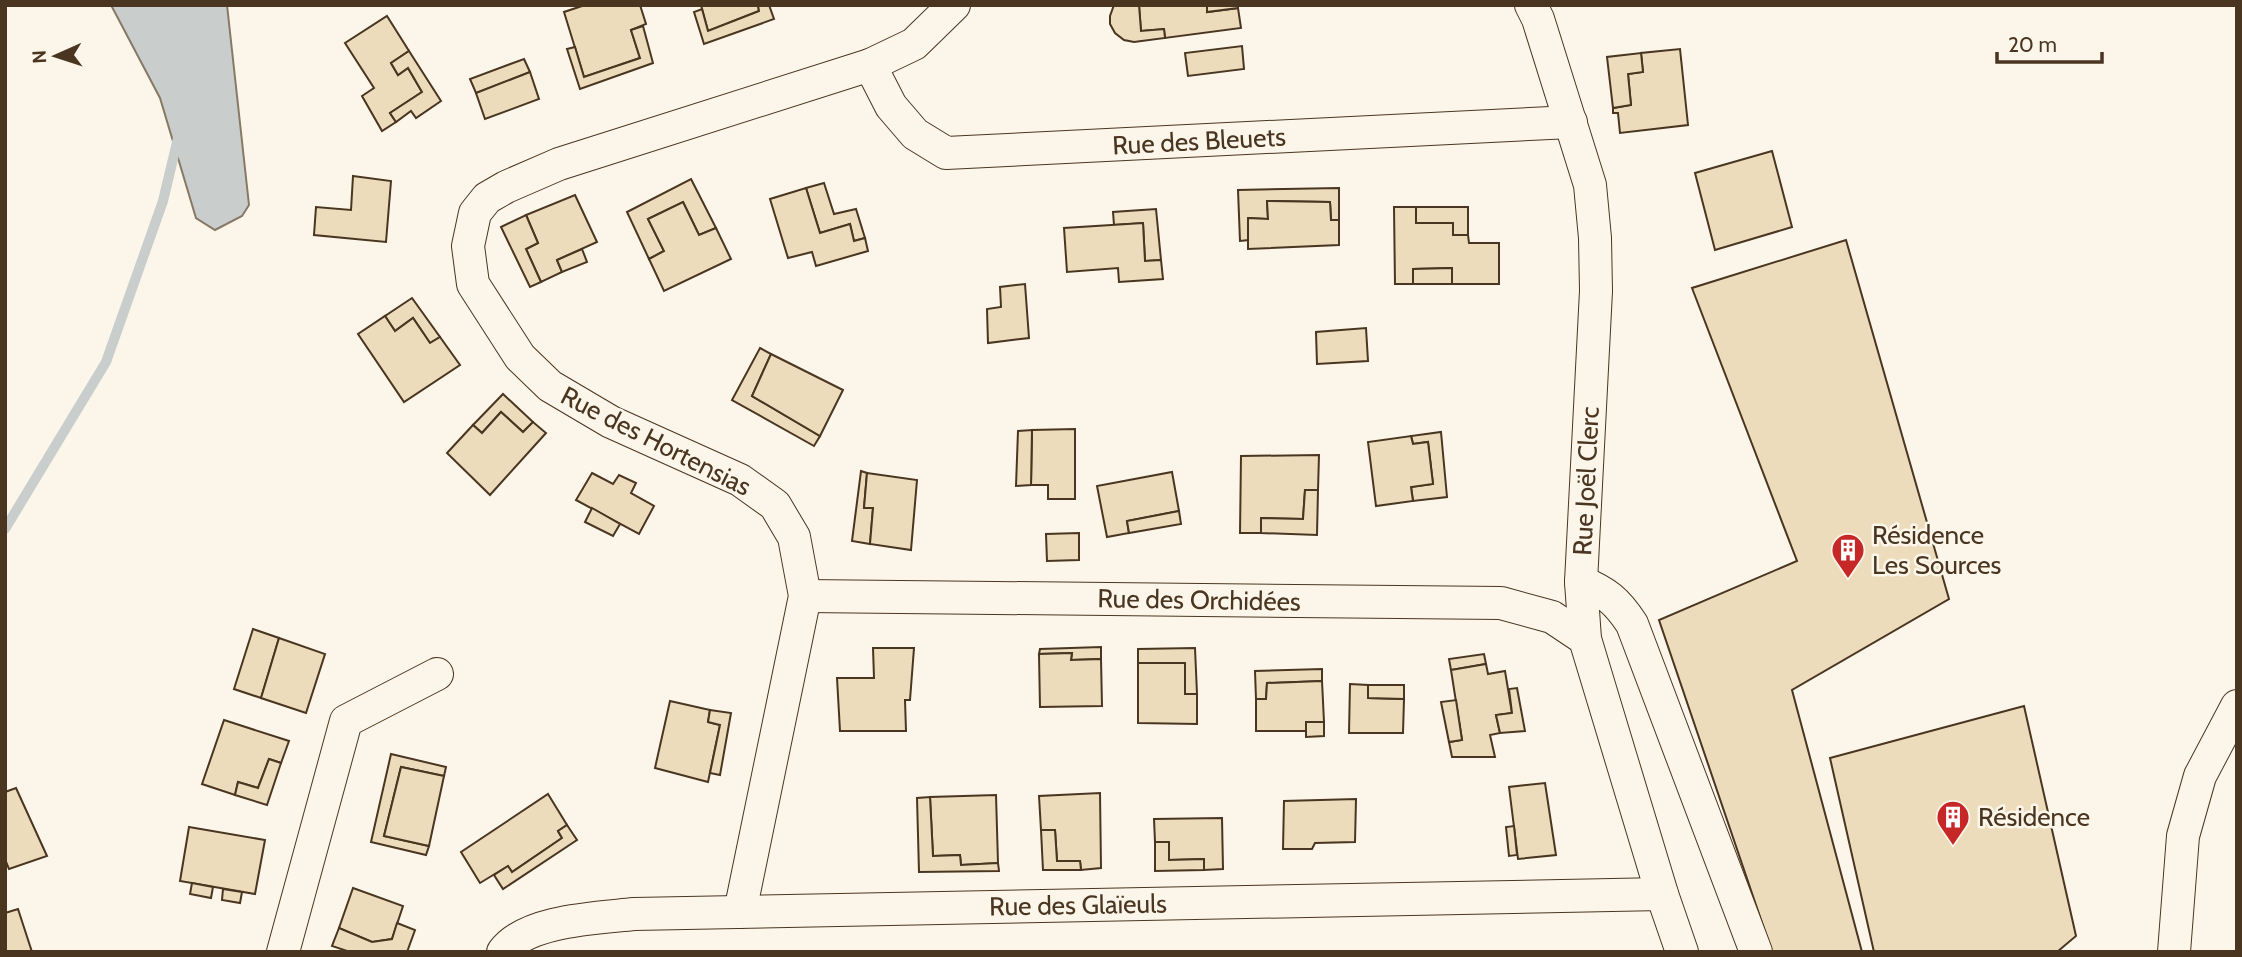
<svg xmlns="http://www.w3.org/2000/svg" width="2242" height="957" font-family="Cabin,sans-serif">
	<rect width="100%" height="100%" fill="#fbf6e9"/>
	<!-- water -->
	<polygon fill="#c9cecd" stroke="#887966" stroke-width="2" points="111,5 227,5 249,205 242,216 215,230 196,218 160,98"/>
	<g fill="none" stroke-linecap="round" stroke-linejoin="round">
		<!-- stream -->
		<polyline stroke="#c9cecd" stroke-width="10" points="5,529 106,362 163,201 178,138"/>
	</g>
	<!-- building -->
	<g fill="#ecdcbc" stroke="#4a3520" stroke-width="2">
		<polygon points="585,5 640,5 646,24 631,30 640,58 584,77 564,12"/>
		<polygon points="701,5 758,5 759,11 708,31"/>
		<polygon points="758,5 769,5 774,19 704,44 694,12 702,9 708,31 759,11"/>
		<polygon points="1139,5 1207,5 1207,12 1238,8 1241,28 1165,38 1164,29 1141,31"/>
		<polygon points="1139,5 1141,31 1164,29 1165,38 1134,42 1124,40 1115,33 1110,24 1110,16 1114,5"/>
		<polygon points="1207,5 1238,5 1238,8 1207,12"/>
		<polygon points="387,16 409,51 391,63 398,75 408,68 422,92 390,113 396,122 382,131 362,96 374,88 345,43"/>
		<polygon points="643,26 653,63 580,89 567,49 575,47 584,77 640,58 631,30"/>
		<polygon points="1242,46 1244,69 1188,76 1185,53"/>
		<polygon points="1680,49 1688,125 1620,133 1618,113 1613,113 1613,108 1631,105 1628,74 1643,72 1641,53"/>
		<polygon points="409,51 441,101 416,118 411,111 396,122 390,113 422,92 408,68 398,75 391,63"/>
		<polygon points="1641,53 1643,72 1628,74 1631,105 1613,108 1607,57"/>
		<polygon points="524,59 530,72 476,93 470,79"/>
		<polygon points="530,72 539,99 485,119 476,93"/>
		<polygon points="1772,151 1792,227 1715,250 1695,173"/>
		<polygon points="353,176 391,181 386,242 314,235 316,207 351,210"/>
		<polygon points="691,179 716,228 699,235 683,202 648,219 664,251 649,259 627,212"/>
		<polygon points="824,183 834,214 856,209 865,238 854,241 850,224 820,233 806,188"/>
		<polygon points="806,188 820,233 850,224 854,241 865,238 868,251 816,266 812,252 788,258 770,199"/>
		<polygon points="1339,188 1339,220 1331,220 1330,202 1267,201 1268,219 1248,218 1249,240 1240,241 1238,190"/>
		<polygon points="575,195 597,242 557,260 562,272 541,282 526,249 538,243 526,215"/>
		<polygon points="1267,201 1330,202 1331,220 1339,220 1339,245 1248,249 1248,218 1268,219"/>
		<polygon points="683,202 699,235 716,228 731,259 664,291 649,259 664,251 648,219"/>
		<polygon points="1394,207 1416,207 1416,223 1453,223 1453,235 1468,235 1469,243 1499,243 1499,284 1452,284 1452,268 1413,269 1413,284 1395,284"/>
		<polygon points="1416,207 1468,207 1468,235 1453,235 1453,223 1416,223"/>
		<polygon points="1156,209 1161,260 1145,261 1143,223 1114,225 1113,212"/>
		<polygon points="526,215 538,243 526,249 541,282 530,287 501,227"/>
		<polygon points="1143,223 1145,261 1161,260 1163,279 1119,282 1118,268 1067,272 1064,228"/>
		<polygon points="1846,240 1949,599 1792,690 1862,952 1772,952 1659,620 1797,561 1692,288"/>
		<polygon points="582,249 587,262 562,272 557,260"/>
		<polygon points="1452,268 1452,284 1413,284 1413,269"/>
		<polygon points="1025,284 1029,338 988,343 987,309 1001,307 1000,287"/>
		<polygon points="412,298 440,337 430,343 413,318 395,331 385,316"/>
		<polygon points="385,316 395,331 413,318 430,343 440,337 460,365 404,402 358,334"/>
		<polygon points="1366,328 1368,361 1317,364 1316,332"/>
		<polygon points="760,348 771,354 752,396 820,436 814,446 732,400"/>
		<polygon points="771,354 843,390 820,436 752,396"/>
		<polygon points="503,394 533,422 523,432 501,412 482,433 473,425"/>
		<polygon points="501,412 523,432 533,422 546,433 490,495 447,453 473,425 482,433"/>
		<polygon points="1075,429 1075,499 1048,499 1048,485 1031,485 1032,430"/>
		<polygon points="1032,430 1031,485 1016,486 1018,431"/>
		<polygon points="1441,432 1447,497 1413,501 1411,487 1433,484 1428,442 1413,444 1411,436"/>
		<polygon points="1411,436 1413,444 1428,442 1433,484 1411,487 1413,501 1376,506 1368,442"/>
		<polygon points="1319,455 1318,490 1305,490 1303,519 1261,518 1261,533 1240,533 1241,456"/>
		<polygon points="861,471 867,473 864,508 873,508 870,544 852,541"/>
		<polygon points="1172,472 1179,511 1127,521 1129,533 1107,537 1097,486"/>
		<polygon points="592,473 613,484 619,475 636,483 631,493 654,506 639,534 576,500"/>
		<polygon points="867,473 917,480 911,550 870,544 873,508 864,508"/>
		<polygon points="1305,490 1318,490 1317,535 1261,533 1261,518 1303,519"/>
		<polygon points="592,508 620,524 613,536 585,522"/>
		<polygon points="1179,511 1181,524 1129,533 1127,521"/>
		<polygon points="1079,533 1079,560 1047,561 1046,534"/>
		<polygon points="253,629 279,638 261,698 234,689"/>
		<polygon points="279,638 325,654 306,713 261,698"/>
		<polygon points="1101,647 1101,659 1071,660 1072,653 1039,654 1040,649"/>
		<polygon points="873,648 914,648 910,700 905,700 906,731 840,731 837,678 874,678"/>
		<polygon points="1195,648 1197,694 1185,694 1185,663 1138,663 1138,649"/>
		<polygon points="1072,653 1071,660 1101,659 1102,706 1040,707 1039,654"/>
		<polygon points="1484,654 1486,664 1451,670 1449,659"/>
		<polygon points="1138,663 1185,663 1185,694 1197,694 1197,724 1138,723"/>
		<polygon points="1486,664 1488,674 1505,671 1512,713 1496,715 1500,733 1490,735 1495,757 1452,757 1449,742 1462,740 1451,670"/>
		<polygon points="1322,669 1322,681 1267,683 1266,699 1256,699 1255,671"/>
		<polygon points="1322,681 1324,722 1306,722 1306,731 1256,731 1256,699 1266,699 1267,683"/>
		<polygon points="1350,684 1368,685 1368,698 1404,699 1403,733 1349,733"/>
		<polygon points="1368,685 1404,685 1404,699 1368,698"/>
		<polygon points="1517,688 1525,731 1500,733 1496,715 1512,713 1509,689"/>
		<polygon points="1456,700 1462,740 1449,742 1441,702"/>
		<polygon points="670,701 710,710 708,722 720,725 708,782 655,768"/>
		<polygon points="2024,706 2076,936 2057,952 1874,952 1830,758"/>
		<polygon points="710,710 731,713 720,775 710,773 720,725 708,722"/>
		<polygon points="224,720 289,741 281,763 269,759 258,788 238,782 235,795 202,784"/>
		<polygon points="1306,722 1324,722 1324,736 1306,737"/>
		<polygon points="391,754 446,767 444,776 401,767 384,836 429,846 426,855 371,842"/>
		<polygon points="269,759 281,763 267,805 235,795 238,782 258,788"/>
		<polygon points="401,767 444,776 429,846 384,836"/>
		<polygon points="1545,783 1556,855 1518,859 1509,787"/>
		<polygon points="16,788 47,856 9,869 5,859 5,792"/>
		<polygon points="1100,793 1101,868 1081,870 1080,861 1057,861 1055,830 1041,830 1039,796"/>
		<polygon points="548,794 567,825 558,831 562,838 512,872 508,866 480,883 461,852"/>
		<polygon points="996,795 998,863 961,865 960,855 933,856 930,797"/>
		<polygon points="930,797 933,856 960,855 961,865 998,863 999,871 919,872 917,798"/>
		<polygon points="1356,799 1355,842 1315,843 1312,849 1283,849 1284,801"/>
		<polygon points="1222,818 1223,869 1204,870 1204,859 1169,860 1169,842 1155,842 1154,819"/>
		<polygon points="567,825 577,840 503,889 494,875 508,866 512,872 562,838 558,831"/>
		<polygon points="1514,826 1517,855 1509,856 1506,827"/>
		<polygon points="189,827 265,840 255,894 180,881"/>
		<polygon points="1041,830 1055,830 1057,861 1080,861 1081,870 1043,870"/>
		<polygon points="1155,842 1169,842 1169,860 1204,859 1204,870 1155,871"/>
		<polygon points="192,883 213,887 211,898 190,894"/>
		<polygon points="353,888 403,906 392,939 372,942 339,928"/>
		<polygon points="223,889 242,892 240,903 222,900"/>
		<polygon points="18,909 32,952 5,952 5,913"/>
		<polygon points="397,923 415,930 407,952 350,952 332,946 339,928 372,942 392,939"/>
	</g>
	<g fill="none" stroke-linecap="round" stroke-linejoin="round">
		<defs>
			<g id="minor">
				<polyline points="1531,5 1538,19 1590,185 1595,238 1596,291 1581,582 1585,639 1662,894 1682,952"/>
				<polyline points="870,65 891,106 915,134 946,153 1571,122"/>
				<path d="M1581 582C1606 592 1617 601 1632 624L1756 952"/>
				<polyline points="805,596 1501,603 1552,617 1585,639"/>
				<polyline points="740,912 805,596 794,537 775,505 740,480 611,422 550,386 520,357 473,284 468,246 475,213 487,198 506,187 559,164 870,65 914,44 954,5"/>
				<polyline points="283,952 346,721 437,674"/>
				<path d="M503 952C526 920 598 918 634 914L1662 894"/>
				<polyline points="2174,952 2183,836 2200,776 2237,706"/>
			</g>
		</defs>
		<!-- minor casing -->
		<use href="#minor" stroke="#4a3520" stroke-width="34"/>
		<!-- minor -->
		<use href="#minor" stroke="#fbf6e9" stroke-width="32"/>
	</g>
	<!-- icons -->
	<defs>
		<symbol id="building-pin" viewBox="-11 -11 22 30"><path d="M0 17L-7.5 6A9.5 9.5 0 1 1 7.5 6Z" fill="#c62828" stroke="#fbf6e9"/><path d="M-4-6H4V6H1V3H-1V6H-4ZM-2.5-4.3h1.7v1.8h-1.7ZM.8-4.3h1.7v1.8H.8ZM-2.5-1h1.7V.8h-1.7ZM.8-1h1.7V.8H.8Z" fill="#fff"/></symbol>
	</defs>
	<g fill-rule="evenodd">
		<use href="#building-pin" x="1829" y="531" width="38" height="52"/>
		<use href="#building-pin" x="1934" y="798" width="38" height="52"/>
	</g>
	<g text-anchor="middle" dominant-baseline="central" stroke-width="5" stroke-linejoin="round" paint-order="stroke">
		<!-- street labels -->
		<g font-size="26" fill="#4a3520" stroke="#fbf6e9">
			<text transform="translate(1199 141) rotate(-3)">Rue des Bleuets</text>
			<text transform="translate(656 441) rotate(27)">Rue des Hortensias</text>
			<text transform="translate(1586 481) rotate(-87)">Rue Joël Clerc</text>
			<text transform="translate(1199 600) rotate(1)">Rue des Orchidées</text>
			<text transform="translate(1078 905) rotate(-1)">Rue des Glaïeuls</text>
		</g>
		<!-- poi labels -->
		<g font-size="26" fill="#4a3520" stroke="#fbf6e9" text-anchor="start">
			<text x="1872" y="535">Résidence<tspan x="1872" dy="30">Les Sources</tspan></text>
			<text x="1978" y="817">Résidence</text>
		</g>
	</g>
	<!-- border -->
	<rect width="2242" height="957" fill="none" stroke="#4a3520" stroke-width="14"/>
	<!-- north arrow -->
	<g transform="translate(56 56) rotate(267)" stroke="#fbf6e9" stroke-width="5" paint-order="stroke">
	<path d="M0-5L12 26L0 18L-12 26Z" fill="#4a3520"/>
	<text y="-10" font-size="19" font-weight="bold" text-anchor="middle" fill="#4a3520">N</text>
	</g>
	<!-- scale -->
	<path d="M1997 52v10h105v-10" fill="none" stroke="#4a3520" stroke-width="3.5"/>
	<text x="2008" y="52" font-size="21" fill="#4a3520" stroke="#fbf6e9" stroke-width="5" paint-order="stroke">20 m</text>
</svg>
